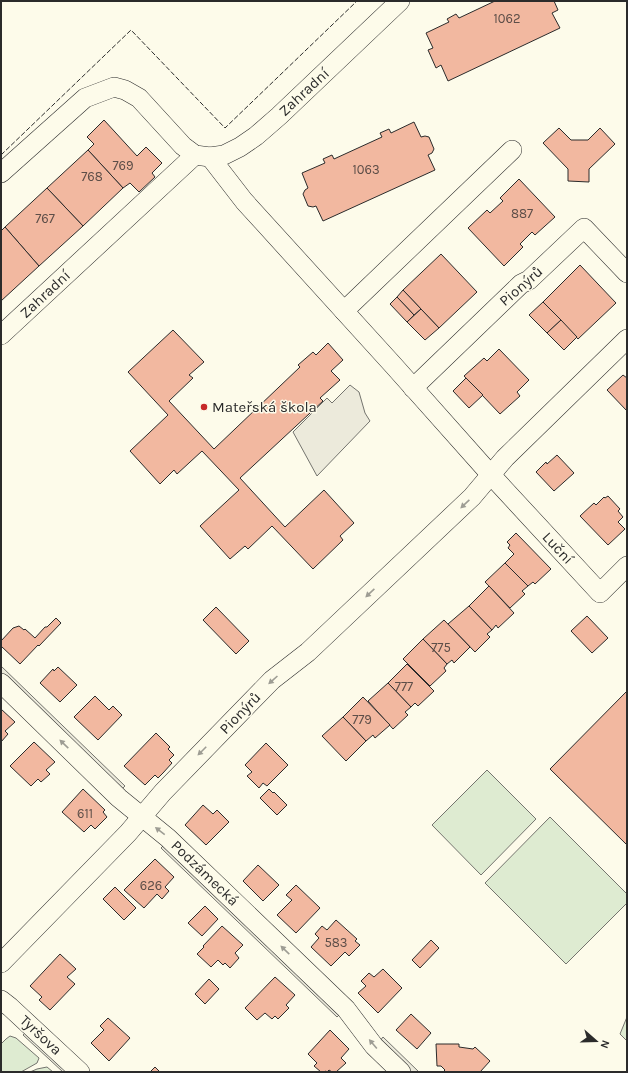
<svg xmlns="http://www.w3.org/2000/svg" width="628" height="1073" font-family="Karla,sans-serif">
	<rect width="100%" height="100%" fill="#fdfbea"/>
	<!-- green -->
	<g fill="#deebd1" stroke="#74746e">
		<polygon points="487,770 536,819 481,875 432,825"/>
		<polygon points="550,817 627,894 627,903 566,964 485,883"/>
		<polygon points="627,1017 627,1041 620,1034"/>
		<polygon points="10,1036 16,1038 39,1058 37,1063 21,1072 1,1072 1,1044 6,1039"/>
		<polygon points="47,1067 53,1072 30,1072 37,1069"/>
	</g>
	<!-- parking -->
	<g fill="#eceadb" stroke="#74746e">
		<polygon points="350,385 359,392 365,413 370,421 317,476 293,432 327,398 332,403"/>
		<polygon points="1,666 125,786 121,790 1,674"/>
		<polygon points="166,843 341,1013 337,1017 161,848"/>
		<polygon points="27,1031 71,1072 63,1072 23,1035"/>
		<polygon points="383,1037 419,1072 410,1072 379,1042"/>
	</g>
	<!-- building -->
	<g fill="#f2b8a0" stroke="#2b2b2b">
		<polygon points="495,1 554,1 558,10 552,13 560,28 448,81 441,65 436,68 428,50 433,48 426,33 449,22 447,19 456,14 459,18"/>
		<polygon points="104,120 137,156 146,147 162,163 152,173 155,177 139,192 130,183 123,188 88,150 94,144 87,137"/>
		<polygon points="414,122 421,137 425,136 429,137 434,149 432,153 428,155 435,170 323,221 316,206 313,207 308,206 303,194 305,190 308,188 302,173 325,163 323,159 332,155 334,159 382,137 380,133 389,129 391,133"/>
		<polygon points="559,128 571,140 588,140 600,128 615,144 589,169 589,182 568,181 568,169 543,143"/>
		<polygon points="88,150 123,188 83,226 47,188"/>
		<polygon points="519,179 555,217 535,235 532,232 520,244 523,247 504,266 468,228 487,210 490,213 503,201 500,198"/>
		<polygon points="47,188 83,226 39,266 5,227"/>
		<polygon points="5,227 39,266 1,301 1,231"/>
		<polygon points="441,254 477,292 439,328 403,290"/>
		<polygon points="580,265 616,303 578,339 543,302"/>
		<polygon points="403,290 421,309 414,315 397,297"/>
		<polygon points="397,297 414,315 407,322 390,304"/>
		<polygon points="543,302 561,320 547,333 529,315"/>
		<polygon points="421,309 439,328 425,340 407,322"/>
		<polygon points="561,320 577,337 564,350 547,333"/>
		<polygon points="173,330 204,362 189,375 193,378 169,401 214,449 300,367 298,365 313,352 316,355 328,343 343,360 331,371 340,380 320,398 323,401 240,478 285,527 324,490 354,523 340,536 343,540 313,569 272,526 248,549 245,546 230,559 200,526 239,490 202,451 177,474 174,470 160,484 130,451 168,415 128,372"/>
		<polygon points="499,349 529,380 517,392 520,396 500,414 464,376 484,358 487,361"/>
		<polygon points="623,375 627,378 627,411 607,390"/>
		<polygon points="466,378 483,395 469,408 453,391"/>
		<polygon points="557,455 574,473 554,491 536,472 546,462 547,464"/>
		<polygon points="608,496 620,509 618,511 623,517 618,522 625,529 608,545 580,516 594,503 596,505 604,497 605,498"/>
		<polygon points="516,533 551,569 535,584 533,582 528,586 505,563 514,554 508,548 510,545 507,542"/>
		<polygon points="505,563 528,586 522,591 525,594 510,608 485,582"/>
		<polygon points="489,586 514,613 498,628 496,625 492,630 469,606"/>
		<polygon points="469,606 492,630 487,634 490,637 475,652 448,624"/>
		<polygon points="216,607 249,641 236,654 203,620"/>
		<polygon points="587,616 608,638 592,653 571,631"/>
		<polygon points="56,618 61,623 39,646 38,645 20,664 1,646 1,641 13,628 19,626 24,630 25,629 35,638 45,627 47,627"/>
		<polygon points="444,620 470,647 454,663 452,660 447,664 423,639"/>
		<polygon points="423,639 447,664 444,668 446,671 430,686 403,659"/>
		<polygon points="407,664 434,691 418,706 415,703 411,707 388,683"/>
		<polygon points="58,667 77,685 60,702 40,683 53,669 54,671"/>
		<polygon points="388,683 411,707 405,712 408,715 393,729 368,701"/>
		<polygon points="627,691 627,845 550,769"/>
		<polygon points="95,696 109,710 113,706 122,715 98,740 74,717"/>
		<polygon points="363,697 390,725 375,738 373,735 366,741 343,717"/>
		<polygon points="1,709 15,722 5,731 8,734 1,742"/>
		<polygon points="343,717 366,741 346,761 322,736"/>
		<polygon points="156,733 170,747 168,749 174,755 169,760 172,763 163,773 158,778 155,775 145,785 124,766"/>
		<polygon points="34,742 55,762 46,770 50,774 41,782 38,779 31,786 10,766"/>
		<polygon points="266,743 288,765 267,786 263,783 259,788 247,776 252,772 245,765"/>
		<polygon points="83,789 105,810 103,812 107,817 95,829 91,825 84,832 62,812"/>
		<polygon points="269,789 273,793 274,792 287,805 277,815 260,798"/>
		<polygon points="203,805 213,814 217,810 229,822 206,845 185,825"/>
		<polygon points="155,859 174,877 165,887 169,891 162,899 157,894 144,908 124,890"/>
		<polygon points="258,865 279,885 263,901 243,881"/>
		<polygon points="296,885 320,908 296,933 277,915 292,900 286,895"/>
		<polygon points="115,887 136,908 124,920 103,899"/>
		<polygon points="205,906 218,919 202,936 188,923"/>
		<polygon points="336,920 357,939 355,941 360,945 349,956 345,952 331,966 311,947 319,938 315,934 322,926 327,930"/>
		<polygon points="222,926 243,945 235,953 239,958 230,968 225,963 223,965 218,960 211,967 197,954 204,947 203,946"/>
		<polygon points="431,940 439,948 420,968 412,960"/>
		<polygon points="60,954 76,969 67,977 75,984 50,1010 39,1000 42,997 30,986"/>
		<polygon points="383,969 402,988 378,1013 358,993 366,986 361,981 369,973 374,977"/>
		<polygon points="275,977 295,995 286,1005 289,1008 278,1019 275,1016 272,1019 265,1013 257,1020 245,1008"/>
		<polygon points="209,979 219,989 205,1004 195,994"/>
		<polygon points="411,1014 431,1033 417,1049 396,1030"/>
		<polygon points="108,1018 130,1038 109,1061 91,1043 104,1030 100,1026"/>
		<polygon points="330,1030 349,1049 341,1058 346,1063 336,1072 332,1072 329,1070 327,1072 325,1071 324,1072 321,1072 314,1066 317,1063 308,1054"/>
		<polygon points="436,1044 459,1044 459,1047 473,1049 475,1047 490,1061 480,1072 443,1072 445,1070 441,1066 437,1066"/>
		<polygon points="155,1067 160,1072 150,1072"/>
	</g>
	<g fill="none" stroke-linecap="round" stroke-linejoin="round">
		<defs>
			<g id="minor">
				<polyline points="210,157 244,201 394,366 491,475 600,593 627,566"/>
				<polyline points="1,173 85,98 114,87 125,90 139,98 183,146 195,155 210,157 224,155 240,147 256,136 279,116 400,1"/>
				<polyline points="344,311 512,150"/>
				<polyline points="1,335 195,155"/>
				<polyline points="413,388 521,284 529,280 584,228 627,273"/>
				<polyline points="1,683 119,798 168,838 346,1009 374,1046 401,1072"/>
				<polyline points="1,963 128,833 163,792 272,680 308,652 472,497 505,458 627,339"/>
				<polyline points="1,1000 10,1007 80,1072"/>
			</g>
		</defs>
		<!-- minor casing -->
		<use href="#minor" stroke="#2b2b2b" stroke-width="20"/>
		<!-- minor -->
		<use href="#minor" stroke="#fdfbea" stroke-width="19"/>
		<!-- fence -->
		<polyline stroke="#2b2b2b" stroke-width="1" stroke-dasharray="5 2" stroke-linecap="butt" points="1,155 131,30 225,128 357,1"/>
	</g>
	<!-- one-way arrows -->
	<defs><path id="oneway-solid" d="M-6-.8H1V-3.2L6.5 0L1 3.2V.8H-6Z"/></defs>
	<g fill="#9e9d94">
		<use href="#oneway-solid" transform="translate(465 504) rotate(137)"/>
		<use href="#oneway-solid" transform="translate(370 593) rotate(137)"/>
		<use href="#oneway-solid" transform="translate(273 680) rotate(138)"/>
		<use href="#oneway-solid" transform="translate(64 744) rotate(-136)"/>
		<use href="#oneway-solid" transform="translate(202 751) rotate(135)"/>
		<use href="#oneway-solid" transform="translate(160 831) rotate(-142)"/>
		<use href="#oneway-solid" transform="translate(285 950) rotate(-136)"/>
		<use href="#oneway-solid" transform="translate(373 1044) rotate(-130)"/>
	</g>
	<!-- markers -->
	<circle fill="#c62828" stroke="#fdfbea" stroke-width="1.5" cx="204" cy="407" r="4"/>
	<g text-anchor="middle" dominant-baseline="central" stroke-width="3" stroke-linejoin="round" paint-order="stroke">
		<!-- number labels -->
		<g font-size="13" fill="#5d4e48">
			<text x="507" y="18">1062</text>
			<text x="123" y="165">769</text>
			<text x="366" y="169">1063</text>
			<text x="92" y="176">768</text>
			<text x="522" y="213">887</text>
			<text x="45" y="218">767</text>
			<text x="441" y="647">775</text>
			<text x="404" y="686">777</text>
			<text x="362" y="719">779</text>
			<text x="85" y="813">611</text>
			<text x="151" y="885">626</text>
			<text x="336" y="942">583</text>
		</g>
		<!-- street labels -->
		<g font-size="15" fill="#2b2b2b" stroke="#fdfbea">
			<text transform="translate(304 92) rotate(-43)">Zahradní</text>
			<text transform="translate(521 286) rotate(-41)">Pionýrů</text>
			<text transform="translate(45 294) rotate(-43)">Zahradní</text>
			<text transform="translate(558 548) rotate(47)">Luční</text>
			<text transform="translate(240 713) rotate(-46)">Pionýrů</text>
			<text transform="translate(205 873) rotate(44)">Podzámecká</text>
			<text transform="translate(41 1035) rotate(43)">Tyršova</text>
		</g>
		<!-- poi labels -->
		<g font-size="15" fill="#2b2b2b" stroke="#fdfbea" text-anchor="start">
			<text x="212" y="407">Mateřská škola</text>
		</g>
	</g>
	<!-- border -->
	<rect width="628" height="1073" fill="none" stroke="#2b2b2b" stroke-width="4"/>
	<!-- north arrow -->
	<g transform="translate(596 1041) rotate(110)" stroke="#fdfbea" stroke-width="3" paint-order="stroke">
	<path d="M0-3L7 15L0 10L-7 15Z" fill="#2b2b2b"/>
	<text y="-6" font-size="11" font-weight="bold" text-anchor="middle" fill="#2b2b2b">N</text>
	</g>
</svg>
